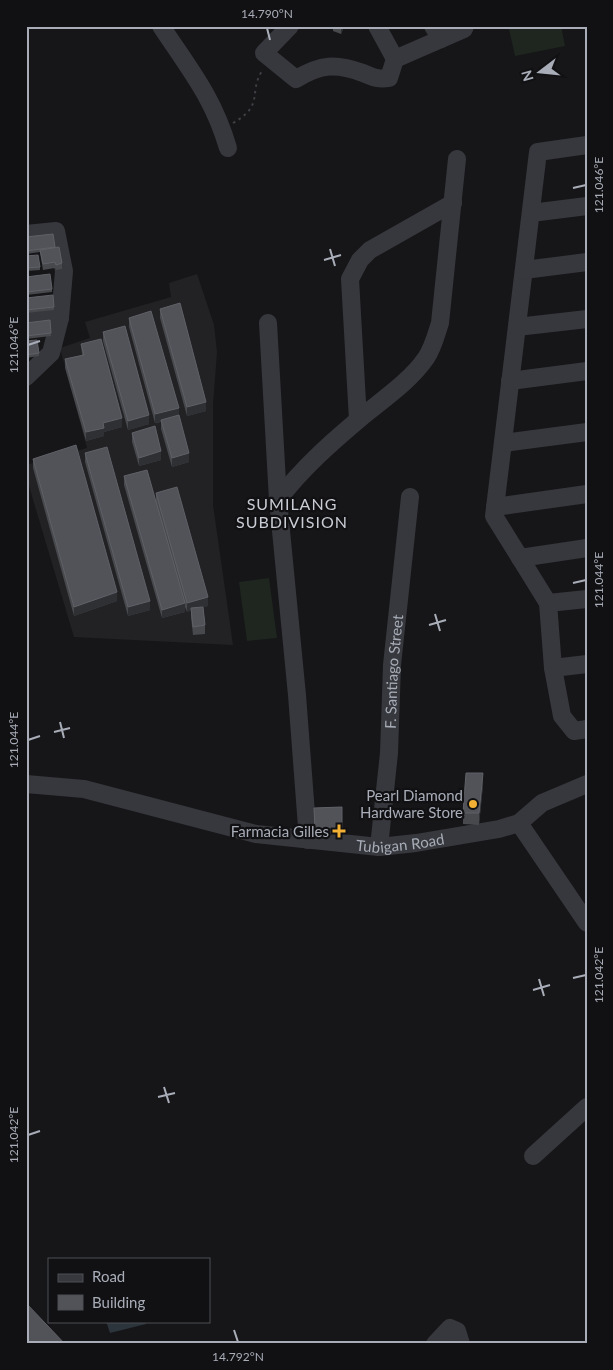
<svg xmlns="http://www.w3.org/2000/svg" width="613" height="1370" font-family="Lato,sans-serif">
	<rect width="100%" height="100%" fill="#161618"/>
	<!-- built -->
	<polygon fill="#222225" points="197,274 214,325 217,352 213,405 213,505 233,645 74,637 26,476 26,465 87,448 60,348 90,338 85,322 171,297 169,283"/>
	<!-- green -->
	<g fill="#1e261f">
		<polygon points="520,26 561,26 565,46 515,56 509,29"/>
		<polygon points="269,578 277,638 247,641 239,582"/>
	</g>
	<!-- water -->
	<polygon fill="#2c353c" points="106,1321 145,1321 146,1324 110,1333"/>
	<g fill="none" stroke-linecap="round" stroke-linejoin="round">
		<!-- path -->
		<path stroke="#3d3f44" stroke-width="2" stroke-dasharray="2.5 4" stroke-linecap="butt" d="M233 123C265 105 248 93 262 71"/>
		<!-- minor -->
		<g stroke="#37383d" stroke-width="18">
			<path d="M161 26C190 70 213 97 228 148"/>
			<path d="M290 26 264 53 296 79C321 64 336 63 363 73 372 77 379 80 389 78L395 59"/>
			<polyline points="377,26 395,59 464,29 465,26"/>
			<polyline points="433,26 441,39"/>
			<polyline points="587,145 538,152 494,516 548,603 553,668 562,716 574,731 587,729"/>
			<polyline points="531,213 587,206"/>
			<polyline points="26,234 56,231 64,271 60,318 51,353 26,377"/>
			<polyline points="524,270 587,262"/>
			<polyline points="26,321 60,318"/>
			<polyline points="268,323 278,500 297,695 308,840"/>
			<polyline points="517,327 587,319"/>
			<polyline points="510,381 587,371"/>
			<polyline points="358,420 350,279 360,260 370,250 453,203"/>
			<polyline points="503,443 587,432"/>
			<path d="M278 500C302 468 333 441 364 415 385 398 411 380 426 358 433 348 436 335 440 323L457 159"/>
			<polyline points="495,507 587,494"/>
			<polyline points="520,558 587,548"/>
			<polyline points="548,603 587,599"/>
			<polyline points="553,668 587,664"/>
			<path id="s1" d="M26 784 84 789 256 834 379 847 416 843 499 829 519 823 542 803 587 784"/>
			<polyline points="519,823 587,923"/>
			<path id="s2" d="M379 847 389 753 392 665 410 497"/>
			<polyline points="533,1156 587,1107"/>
			<polyline points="435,1344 450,1328 457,1331 461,1344"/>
		</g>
	</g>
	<!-- wall -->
	<g fill="#47494d">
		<polygon points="333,26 344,26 341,34 333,31"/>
		<polygon points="585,26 587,26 587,43 586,43"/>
		<polygon points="26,237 55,247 62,263 62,269 56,270 55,268 43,270 40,252 26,254"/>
		<polygon points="26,256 40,267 40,270 26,271"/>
		<polygon points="26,277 52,289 52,292 26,295"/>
		<polygon points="26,298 54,307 54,310 26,313"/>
		<polygon points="160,309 206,411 187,416 160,318"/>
		<polygon points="129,318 179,415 189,462 172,467 161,429 161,422 155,423 129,327"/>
		<polygon points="26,323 51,333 51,336 26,339"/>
		<polygon points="103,332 149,424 128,430 103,341"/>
		<polygon points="26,341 39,353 39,356 26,358"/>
		<polygon points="81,344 122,427 104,432 104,436 86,441 65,368 65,359 82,355"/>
		<polygon points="132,433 161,460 139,466 132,442"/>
		<polygon points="85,453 150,610 128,616 85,462"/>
		<polygon points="33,459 117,601 74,616 33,468"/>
		<polygon points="124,476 156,500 156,493 208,606 203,607 205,625 205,634 193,635 191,617 191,610 187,612 185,607 185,612 162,618 124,485"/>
		<polygon points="483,785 479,825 463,824 463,813"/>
		<polygon points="342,807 342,834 315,834 314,808"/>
	</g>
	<!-- shaded-wall -->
	<g fill="#2f3033">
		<polygon points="342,26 344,27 341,34 341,29"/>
		<polygon points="206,402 206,411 187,416 187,407"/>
		<polygon points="179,408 179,417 155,423 155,414"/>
		<polygon points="149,415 149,424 128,430 128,421"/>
		<polygon points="122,418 122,427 104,432 104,436 86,441 86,432 103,423"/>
		<polygon points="161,451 161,460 139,466 139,458"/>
		<polygon points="189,453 189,462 172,467 172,458"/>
		<polygon points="117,592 117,601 74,616 74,607"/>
		<polygon points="208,597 208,606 187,612 187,603"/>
		<polygon points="150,601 150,610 128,616 128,607"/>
		<polygon points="185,603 185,612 162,618 162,610"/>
		<polygon points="483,773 483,785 479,825 479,813"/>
	</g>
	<!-- building -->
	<g fill="#525359" stroke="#5f6168">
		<polygon points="335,26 342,26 341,29"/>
		<polygon points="585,26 587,26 587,35 586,34"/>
		<polygon points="53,234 55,247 26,251 26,237"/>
		<polygon points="59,247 62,263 56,265 55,262 43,264 40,250"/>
		<polygon points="38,255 40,267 26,268 26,256"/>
		<polygon points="50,274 52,289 26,292 26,277"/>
		<polygon points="53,295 54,307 26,310 26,298"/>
		<polygon points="180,303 206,402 187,407 160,309"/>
		<polygon points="151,311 179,408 155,414 129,318"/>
		<polygon points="50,320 51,333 26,336 26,323"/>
		<polygon points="125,326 149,415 128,421 103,332"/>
		<polygon points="101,339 122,418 103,423 104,428 86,432 65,359 84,355 81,344"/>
		<polygon points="37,340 39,353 26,355 26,341"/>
		<polygon points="179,415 189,453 172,458 161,420"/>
		<polygon points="155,426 161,451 139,458 132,433"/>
		<polygon points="76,445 117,592 74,607 33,459"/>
		<polygon points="107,447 150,601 128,607 85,453"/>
		<polygon points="147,470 185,603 162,610 124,476"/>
		<polygon points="177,487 208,597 187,603 156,493"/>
		<polygon points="203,607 205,625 193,627 191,608"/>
		<polygon points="466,773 483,773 479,813 463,813"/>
		<polygon points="342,807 342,828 315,828 314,808"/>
		<polygon points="26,1303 65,1344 26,1344"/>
	</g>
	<!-- ticks -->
	<path fill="none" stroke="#a8adb8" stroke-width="2" d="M267 28 270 40M573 188 586 185M330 249 335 266M324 260 341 255M28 345 40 341M573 583 586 580M435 614 440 631M429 625 446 620M60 722 64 738M54 732 70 728M28 740 40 736M573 978 586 975M539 979 544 996M533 990 550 985M164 1087 169 1103M158 1097 175 1093M28 1135 40 1131M234 1330 238 1342"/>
	<!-- markers -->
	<g fill="#f2b134" stroke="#111113" stroke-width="2">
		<circle cx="473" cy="804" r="5"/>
		<path d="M336.5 823.5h5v5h5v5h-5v5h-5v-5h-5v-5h5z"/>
	</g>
	<g text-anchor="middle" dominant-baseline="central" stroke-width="4.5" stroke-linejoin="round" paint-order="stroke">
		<!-- street labels -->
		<g font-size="15" fill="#a8adb8" stroke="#111113">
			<text stroke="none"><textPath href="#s2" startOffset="176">F. Santiago Street</textPath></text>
			<text stroke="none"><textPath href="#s1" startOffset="381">Tubigan Road</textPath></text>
		</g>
		<!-- poi labels -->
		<g font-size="15" fill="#a8adb8" stroke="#111113" text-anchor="end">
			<text x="463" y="795">Pearl Diamond<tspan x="463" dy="17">Hardware Store</tspan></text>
			<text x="329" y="831">Farmacia Gilles</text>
		</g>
		<!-- neighbourhood labels -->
		<g font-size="16" letter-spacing="1" fill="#c9ccd4" stroke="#111113">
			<text x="292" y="503">SUMILANG<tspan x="292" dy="18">SUBDIVISION</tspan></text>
		</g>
	</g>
	<!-- border -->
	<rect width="613" height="1370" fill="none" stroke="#111113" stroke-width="55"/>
	<!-- legend -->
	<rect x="48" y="1258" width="162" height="65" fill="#111113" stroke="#4d4f55"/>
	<rect x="58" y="1274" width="25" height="8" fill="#37383d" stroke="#4d4f55"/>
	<text x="92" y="1282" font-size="15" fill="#a8adb8">Road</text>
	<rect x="58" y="1295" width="25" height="15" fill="#525359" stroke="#4d4f55"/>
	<text x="92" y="1308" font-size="15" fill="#a8adb8">Building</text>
	<!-- north arrow -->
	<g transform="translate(540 72) rotate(254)" stroke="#111113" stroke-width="4" paint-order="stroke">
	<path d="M0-4L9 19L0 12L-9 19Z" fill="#a8adb8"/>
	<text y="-8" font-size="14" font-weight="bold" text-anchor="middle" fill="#a8adb8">N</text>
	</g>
	<rect x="28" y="28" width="558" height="1314" fill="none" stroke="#a8adb8" stroke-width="2"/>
	<g font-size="12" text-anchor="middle" fill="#a8adb8">
		<text x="267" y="18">14.790°N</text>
		<text transform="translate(599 185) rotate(-90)" y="4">121.046°E</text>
		<text transform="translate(14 345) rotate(-90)" y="4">121.046°E</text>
		<text transform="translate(599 580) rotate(-90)" y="4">121.044°E</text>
		<text transform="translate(14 740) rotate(-90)" y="4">121.044°E</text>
		<text transform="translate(599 975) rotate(-90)" y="4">121.042°E</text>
		<text transform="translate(14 1135) rotate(-90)" y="4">121.042°E</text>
		<text x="238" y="1361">14.792°N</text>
	</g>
</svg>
